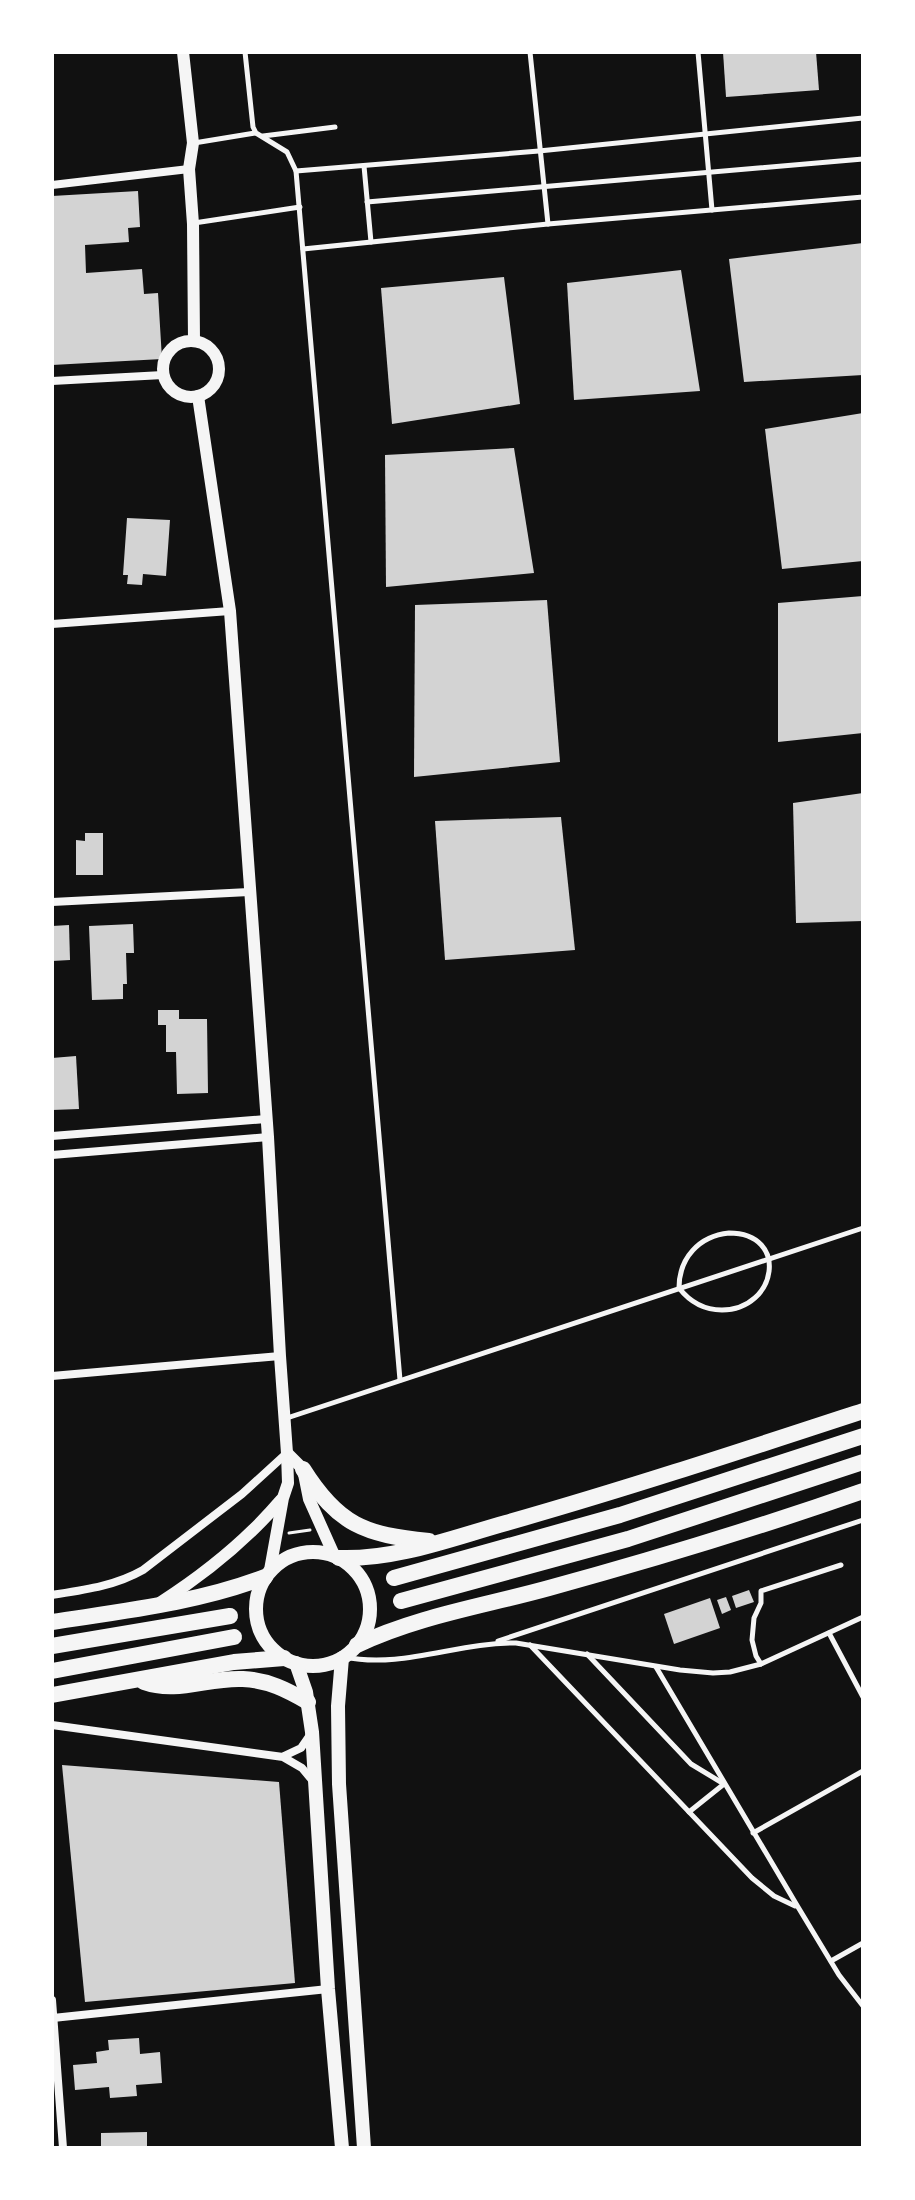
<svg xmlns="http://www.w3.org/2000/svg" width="915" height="2200" font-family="'Archivo Narrow',sans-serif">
	<rect width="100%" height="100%" fill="#111"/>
	<!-- building -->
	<g fill="#d3d3d3">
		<polygon points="723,52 816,52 819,90 726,97"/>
		<polygon points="138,191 140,227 128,228 129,242 85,245 86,273 142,269 144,294 158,293 162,359 52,365 52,196"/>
		<polygon points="863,243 863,375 744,382 729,259"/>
		<polygon points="681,270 700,391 574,400 567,283"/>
		<polygon points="504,277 520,404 392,424 381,288"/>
		<polygon points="863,413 863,561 782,569 765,429"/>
		<polygon points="514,448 534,573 386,587 385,455"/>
		<polygon points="127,518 170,520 166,576 143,574 142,585 127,584 128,575 123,575"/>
		<polygon points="863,596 863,733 778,742 778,603"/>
		<polygon points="547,600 560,762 414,777 415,605"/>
		<polygon points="863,793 863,921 796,923 793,803"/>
		<polygon points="561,817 575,950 445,960 435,821"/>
		<polygon points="85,833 103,833 103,875 76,875 76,840 85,841"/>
		<polygon points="133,924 134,953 126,953 127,984 123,984 123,999 92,1000 89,926"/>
		<polygon points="69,925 70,960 52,961 52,926"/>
		<polygon points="158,1010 179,1010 179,1019 207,1019 208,1093 177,1094 176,1052 166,1052 166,1025 158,1025"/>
		<polygon points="76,1056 79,1109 52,1110 52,1058"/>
		<polygon points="749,1590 754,1602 736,1608 732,1596"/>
		<polygon points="726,1597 731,1610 722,1614 717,1600"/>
		<polygon points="710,1598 720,1628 674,1644 664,1614"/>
		<polygon points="62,1765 279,1782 295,1983 85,2002"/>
		<polygon points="139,2038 140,2054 160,2052 162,2083 136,2085 137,2096 110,2098 109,2087 75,2090 73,2065 97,2063 96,2052 109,2050 108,2040"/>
		<polygon points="147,2132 147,2148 101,2148 101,2133"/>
	</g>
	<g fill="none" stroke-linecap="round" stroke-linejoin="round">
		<!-- path -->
		<polyline stroke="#f5f5f5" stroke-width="3" points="289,1533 310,1530"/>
		<!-- service -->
		<g stroke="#f5f5f5" stroke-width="5">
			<polyline points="245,52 253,127 256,133 287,152 296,171 400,1380"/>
			<polyline points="530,52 548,224"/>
			<polyline points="698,52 712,210"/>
			<polyline points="263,136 335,127"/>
			<polyline points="194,143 255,133"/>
			<polyline points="364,166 371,242"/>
			<polyline points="296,171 539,151 863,118"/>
			<polyline points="367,202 863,159"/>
			<polyline points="194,223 300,207"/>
			<polyline points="303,249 548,224 863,197"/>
			<path d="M729 1233C790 1233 777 1310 722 1310 704 1310 690 1302 679 1288 679 1258 699 1236 729 1233Z"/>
			<polyline points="287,1418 863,1228"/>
			<polyline points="829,1633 863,1697"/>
			<polyline points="498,1641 863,1520"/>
			<polyline points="530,1645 752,1878 774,1896 795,1906"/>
			<polyline points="587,1654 691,1764 724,1784 689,1812"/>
			<path d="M344 1657C403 1669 458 1642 516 1643L680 1670 713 1673 730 1672 761 1664 863 1617"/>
			<polyline points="761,1664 756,1656 752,1640 754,1618 761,1603 761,1591 841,1565"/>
			<polyline points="656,1667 798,1907 839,1975 863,2006"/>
			<polyline points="753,1833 863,1771"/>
			<polyline points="831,1961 863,1943"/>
		</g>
		<!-- minor -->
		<g stroke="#f5f5f5" stroke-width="8">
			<polyline points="52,185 189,169"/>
			<polyline points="52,381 163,375"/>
			<polyline points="52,624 230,611"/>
			<polyline points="52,902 249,892"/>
			<polyline points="52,1136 266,1119"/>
			<polyline points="52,1155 268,1137"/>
			<polyline points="52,1376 280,1356"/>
			<path d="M52 1595C84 1590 115 1586 143 1570L242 1494 287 1453"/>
			<polyline points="52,1725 283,1757 302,1768 312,1780"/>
			<polyline points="284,1756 301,1748 310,1735"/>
			<polyline points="52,2000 63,2148"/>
			<polyline points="53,2018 328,1989"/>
		</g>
		<!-- tertiary -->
		<g stroke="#f5f5f5" stroke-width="12">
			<polyline points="183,52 193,143 189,169 193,224 194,340"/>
			<circle cx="191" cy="369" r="28"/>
			<polyline points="198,396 230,611 268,1137 280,1356 287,1453 288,1483 283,1498 270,1570"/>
			<polyline points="287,1453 303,1469 309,1499 334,1555"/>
			<path d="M161 1602C206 1573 246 1541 281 1500"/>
		</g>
		<!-- secondary -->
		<g stroke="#f5f5f5" stroke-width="14">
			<circle cx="313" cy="1609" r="57"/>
			<polyline points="342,1658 338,1706 339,1784 364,2148"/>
			<polyline points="296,1663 306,1692 312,1732 328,1989 342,2148"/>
		</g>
		<!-- trunk -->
		<g stroke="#f5f5f5" stroke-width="16">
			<path d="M303 1469C338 1525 365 1535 429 1541"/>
			<path d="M339 1558C396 1560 452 1538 506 1523 626 1489 744 1450 863 1411"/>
			<polyline points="394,1578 620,1515 863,1436"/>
			<polyline points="401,1601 628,1539 863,1462"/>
			<path d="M52 1622C123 1611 197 1603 265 1577"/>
			<path d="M357 1645C418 1616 484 1606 549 1588 655 1559 760 1527 863 1491"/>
			<polyline points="52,1646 230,1616"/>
			<polyline points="52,1671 234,1637"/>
			<path d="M144 1682C177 1694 209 1677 243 1679 268 1680 287 1690 308 1702"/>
			<polyline points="52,1695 234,1662 284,1658"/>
		</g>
	</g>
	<!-- border -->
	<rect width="915" height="2200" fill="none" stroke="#ffffff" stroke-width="108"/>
</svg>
